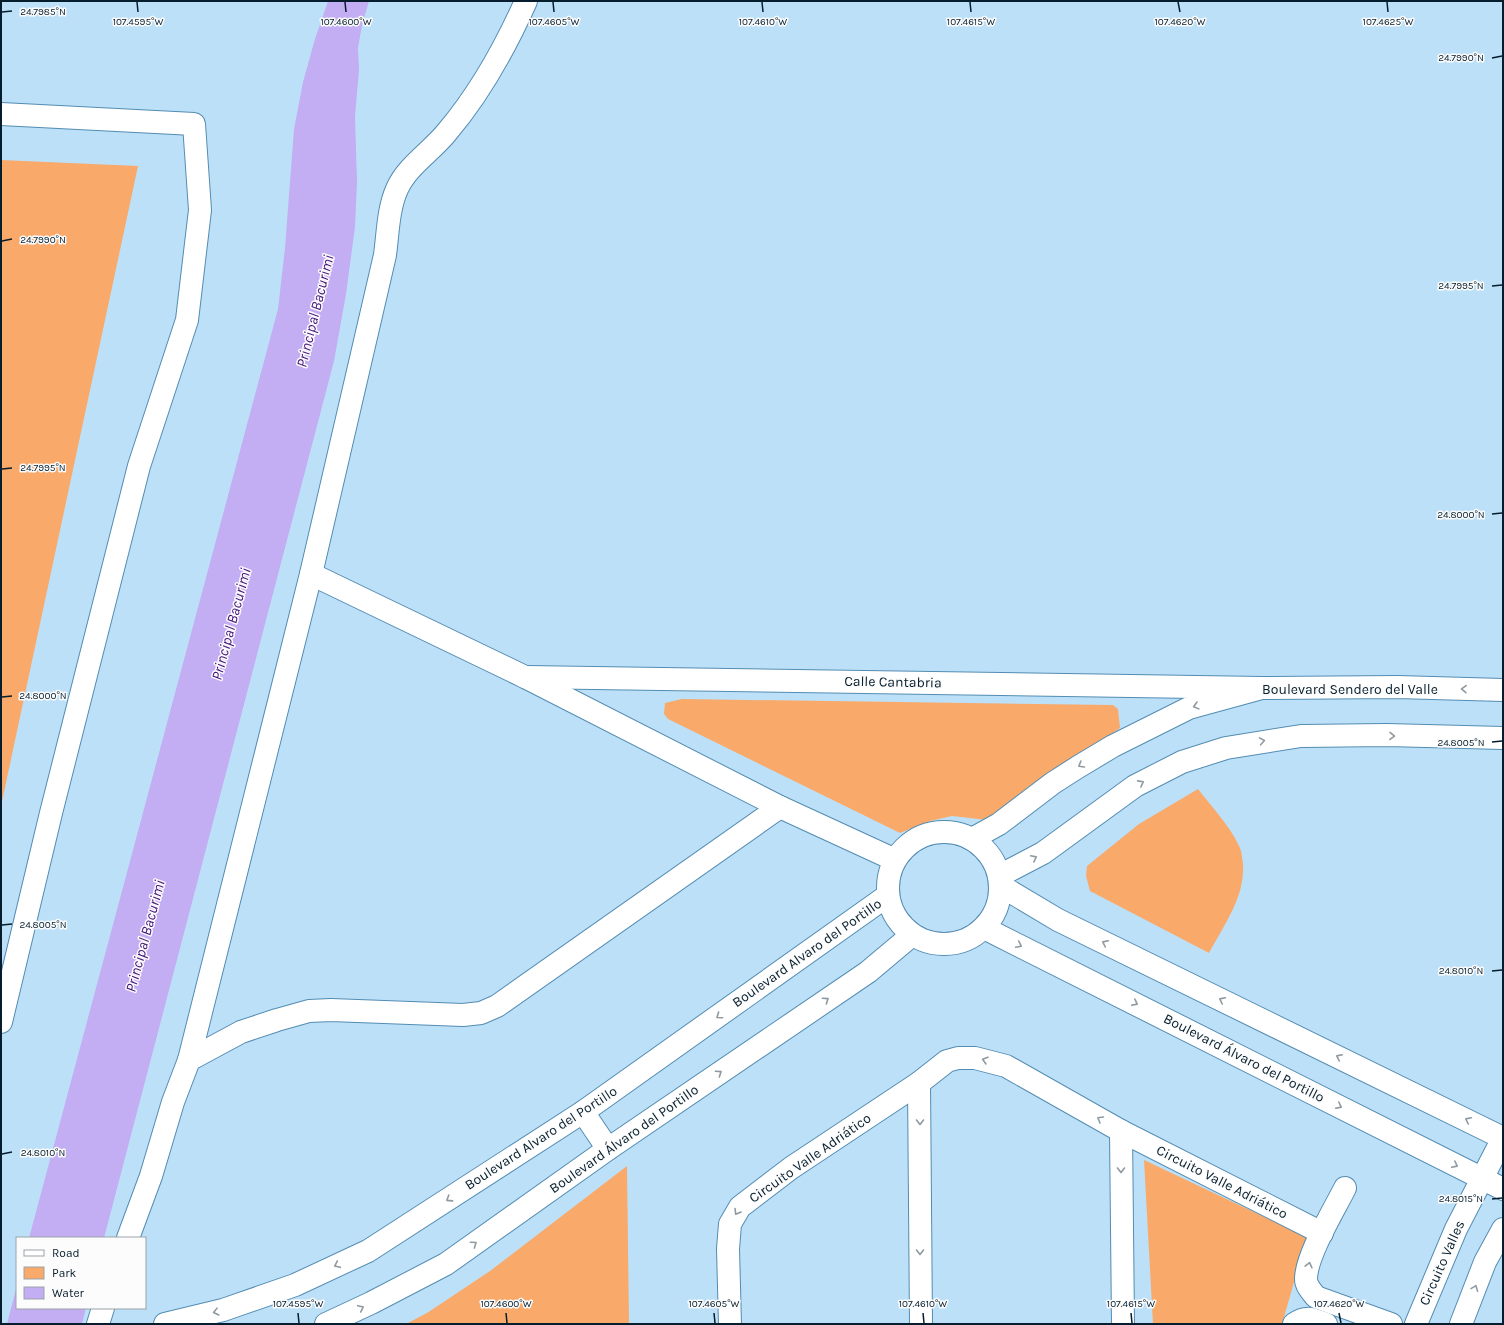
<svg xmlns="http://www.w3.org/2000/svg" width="1504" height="1325" font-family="Karla,sans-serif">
	<rect width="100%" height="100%" fill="#bde0f9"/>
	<!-- green -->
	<g fill="#f9a969">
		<polygon points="1,160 138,166 1,806"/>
		<polygon points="682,699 1113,705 1118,709 1120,728 987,820 952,816 930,821 900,833 668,719 664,714 665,703"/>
		<path d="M1198 789C1211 806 1230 826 1239 846 1242 851 1242 858 1243 864 1245 897 1224 925 1209 953L1090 891 1086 876 1087 866 1139 824Z"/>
		<polygon points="1144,1160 1307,1237 1282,1324 1153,1324"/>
		<polygon points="627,1166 629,1324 406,1324 427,1313 490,1271"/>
	</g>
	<!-- water -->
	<g fill="#c3adf3">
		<polygon points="328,1 369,1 362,25 358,48 359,70 355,116 357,182 355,227 346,294 334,361 104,1238 29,1238 278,309 285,248 294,129 303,82 315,39"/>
		<polygon points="17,1285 17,1308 86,1308 82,1324 7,1324"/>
	</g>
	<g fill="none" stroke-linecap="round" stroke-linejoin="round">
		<defs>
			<g id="minor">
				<polyline points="1,114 194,124 200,210 187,320 139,466 51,813 1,1022"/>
				<polyline points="311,574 525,677 780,807 893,859"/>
				<polyline points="525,677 1262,688"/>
				<circle cx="944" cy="888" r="56"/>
				<polyline points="972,839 999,824 1053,783 1078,767 1113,746 1189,708 1262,688 1397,687 1503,690"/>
				<polyline points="999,876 1043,853 1135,786 1182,762 1226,748 1301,736 1387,735 1503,738"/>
				<polyline points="1001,886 1058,920 1503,1138"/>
				<polyline points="984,928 1503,1189"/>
				<path d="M189 1060 311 574 385 255C388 233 388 209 397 189 407 166 432 151 447 132 481 92 505 48 526 1"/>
				<polyline points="919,1083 921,1324"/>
				<polyline points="583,1112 608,1149"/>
				<polyline points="1121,1131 1123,1324"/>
				<path d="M1345 1188C1334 1210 1306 1256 1306 1279 1306 1286 1312 1292 1316 1297L1391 1324"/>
				<polyline points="128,1238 151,1176 173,1102 189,1060 241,1032 277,1020 309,1011 331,1010 463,1015 481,1013 497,1006 780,807"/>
				<polyline points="98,1324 103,1308"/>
				<polyline points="165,1324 223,1310 295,1285 368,1251 583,1112 887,896"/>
				<polyline points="326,1324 371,1303 446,1264 608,1149 868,972 912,935"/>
				<polyline points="730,1324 728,1249 730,1224 740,1207 791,1168 919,1083 947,1061 958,1058 975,1058 1006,1066 1121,1131 1322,1233"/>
				<path d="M1294 1324C1307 1315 1313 1319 1326 1324"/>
				<polyline points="1416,1324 1456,1229 1503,1138"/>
				<polyline points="1461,1324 1485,1262 1503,1229"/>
			</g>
		</defs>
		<!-- minor casing -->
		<use href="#minor" stroke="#538cb2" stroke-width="24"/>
		<!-- minor -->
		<use href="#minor" stroke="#fff" stroke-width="22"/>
	</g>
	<!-- one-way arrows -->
	<defs><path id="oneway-chevron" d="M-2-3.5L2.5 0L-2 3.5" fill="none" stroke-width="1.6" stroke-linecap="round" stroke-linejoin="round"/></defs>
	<g stroke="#8e99a0">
		<use href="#oneway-chevron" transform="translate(1464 689) rotate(-178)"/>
		<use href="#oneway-chevron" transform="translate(1196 706) rotate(165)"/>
		<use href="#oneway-chevron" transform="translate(1392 736) rotate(1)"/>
		<use href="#oneway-chevron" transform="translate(1262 741) rotate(-10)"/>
		<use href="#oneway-chevron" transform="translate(1081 765) rotate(149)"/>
		<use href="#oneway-chevron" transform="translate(1141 783) rotate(-28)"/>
		<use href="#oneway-chevron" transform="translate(1034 858) rotate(-27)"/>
		<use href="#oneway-chevron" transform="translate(1105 943) rotate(-154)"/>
		<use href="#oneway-chevron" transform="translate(1019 945) rotate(26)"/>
		<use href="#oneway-chevron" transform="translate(826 1000) rotate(-34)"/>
		<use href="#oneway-chevron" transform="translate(1222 1000) rotate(-154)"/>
		<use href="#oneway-chevron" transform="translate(1135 1003) rotate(27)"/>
		<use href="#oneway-chevron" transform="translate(719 1016) rotate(145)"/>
		<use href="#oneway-chevron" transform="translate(1339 1057) rotate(-154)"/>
		<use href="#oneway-chevron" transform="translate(985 1060) rotate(-164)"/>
		<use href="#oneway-chevron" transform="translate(719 1073) rotate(-34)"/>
		<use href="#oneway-chevron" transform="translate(1339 1106) rotate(27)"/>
		<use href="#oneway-chevron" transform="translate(1100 1119) rotate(-150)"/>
		<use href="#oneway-chevron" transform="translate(1468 1120) rotate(-154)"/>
		<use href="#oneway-chevron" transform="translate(920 1122) rotate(90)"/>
		<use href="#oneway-chevron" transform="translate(1455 1165) rotate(27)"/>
		<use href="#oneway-chevron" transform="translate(1121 1170) rotate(90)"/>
		<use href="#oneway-chevron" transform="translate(449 1199) rotate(147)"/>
		<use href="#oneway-chevron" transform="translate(737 1212) rotate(121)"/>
		<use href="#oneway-chevron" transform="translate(474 1244) rotate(-35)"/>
		<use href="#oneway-chevron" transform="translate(920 1252) rotate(90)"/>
		<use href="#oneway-chevron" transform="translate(337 1265) rotate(155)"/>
		<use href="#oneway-chevron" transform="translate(1309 1265) rotate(-76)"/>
		<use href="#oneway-chevron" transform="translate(1475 1288) rotate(-69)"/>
		<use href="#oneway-chevron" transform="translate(361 1308) rotate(-25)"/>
		<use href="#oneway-chevron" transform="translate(216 1312) rotate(166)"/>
	</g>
	<!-- ticks -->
	<path fill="none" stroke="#051d2c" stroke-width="1.5" d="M137 2 138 12M345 2 346 12M553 2 554 12M762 2 763 12M970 2 971 12M1178 2 1180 12M1387 2 1388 12M2 12 12 11M1492 58 1502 56M2 241 12 239M1492 286 1502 285M2 469 12 468M1492 514 1502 513M2 697 12 696M1492 742 1502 741M2 925 12 924M1492 971 1502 970M2 1154 12 1152M1492 1199 1502 1198M298 1313 299 1323M506 1313 507 1323M714 1313 715 1323M923 1313 924 1323M1131 1313 1132 1323M1339 1313 1341 1323"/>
	<g text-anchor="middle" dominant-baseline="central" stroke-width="3" stroke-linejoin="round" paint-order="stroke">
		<!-- street labels -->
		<g font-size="14" fill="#051d2c" stroke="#fcfcfc">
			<text transform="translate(893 682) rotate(1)">Calle Cantabria</text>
			<text x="1350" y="689">Boulevard Sendero del Valle</text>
			<text transform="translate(807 953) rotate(-35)">Boulevard Alvaro del Portillo</text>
			<text transform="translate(1244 1058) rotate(27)">Boulevard Álvaro del Portillo</text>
			<text transform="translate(541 1138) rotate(-33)">Boulevard Alvaro del Portillo</text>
			<text transform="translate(624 1139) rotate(-35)">Boulevard Álvaro del Portillo</text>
			<text transform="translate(810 1158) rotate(-35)">Circuito Valle Adriático</text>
			<text transform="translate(1222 1182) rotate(27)">Circuito Valle Adriático</text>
			<text transform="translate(1442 1263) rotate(-66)">Circuito Valles</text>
		</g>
		<!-- water labels -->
		<g font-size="15" font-style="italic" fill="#44137a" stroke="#fcfcfc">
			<text transform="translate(315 311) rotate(-76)">Principal Bacurimi</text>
			<text transform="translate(231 624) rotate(-75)">Principal Bacurimi</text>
			<text transform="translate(145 936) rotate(-75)">Principal Bacurimi</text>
		</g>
	</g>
	<g font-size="10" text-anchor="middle" fill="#051d2c" stroke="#fcfcfc" stroke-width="3" stroke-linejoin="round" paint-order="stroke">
		<text x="43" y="15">24.7985°N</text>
		<text x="138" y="25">107.4595°W</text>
		<text x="346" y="25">107.4600°W</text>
		<text x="554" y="25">107.4605°W</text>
		<text x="763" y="25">107.4610°W</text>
		<text x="971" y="25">107.4615°W</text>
		<text x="1180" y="25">107.4620°W</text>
		<text x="1388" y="25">107.4625°W</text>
		<text x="1461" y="61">24.7990°N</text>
		<text x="43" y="243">24.7990°N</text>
		<text x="1461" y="289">24.7995°N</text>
		<text x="43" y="471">24.7995°N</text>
		<text x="1461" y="518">24.8000°N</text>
		<text x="43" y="699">24.8000°N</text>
		<text x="1461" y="746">24.8005°N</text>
		<text x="43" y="928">24.8005°N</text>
		<text x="1461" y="974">24.8010°N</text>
		<text x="43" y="1156">24.8010°N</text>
		<text x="1461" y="1202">24.8015°N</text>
		<text x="298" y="1307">107.4595°W</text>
		<text x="506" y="1307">107.4600°W</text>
		<text x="714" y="1307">107.4605°W</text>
		<text x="923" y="1307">107.4610°W</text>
		<text x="1131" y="1307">107.4615°W</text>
		<text x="1339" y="1307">107.4620°W</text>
	</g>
	<!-- border -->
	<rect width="1504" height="1325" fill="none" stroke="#051d2c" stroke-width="4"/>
	<!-- legend -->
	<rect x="16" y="1237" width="130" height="72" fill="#fcfcfc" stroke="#99a3a9"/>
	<rect x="24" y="1250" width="20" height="6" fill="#ffffff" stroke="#99a3a9"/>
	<text x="52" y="1257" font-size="12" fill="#051d2c">Road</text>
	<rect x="24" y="1267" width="20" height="12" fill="#f9a969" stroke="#99a3a9"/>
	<text x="52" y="1277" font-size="12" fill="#051d2c">Park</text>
	<rect x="24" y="1287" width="20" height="12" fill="#c3adf3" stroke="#99a3a9"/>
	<text x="52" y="1297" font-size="12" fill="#051d2c">Water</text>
</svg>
